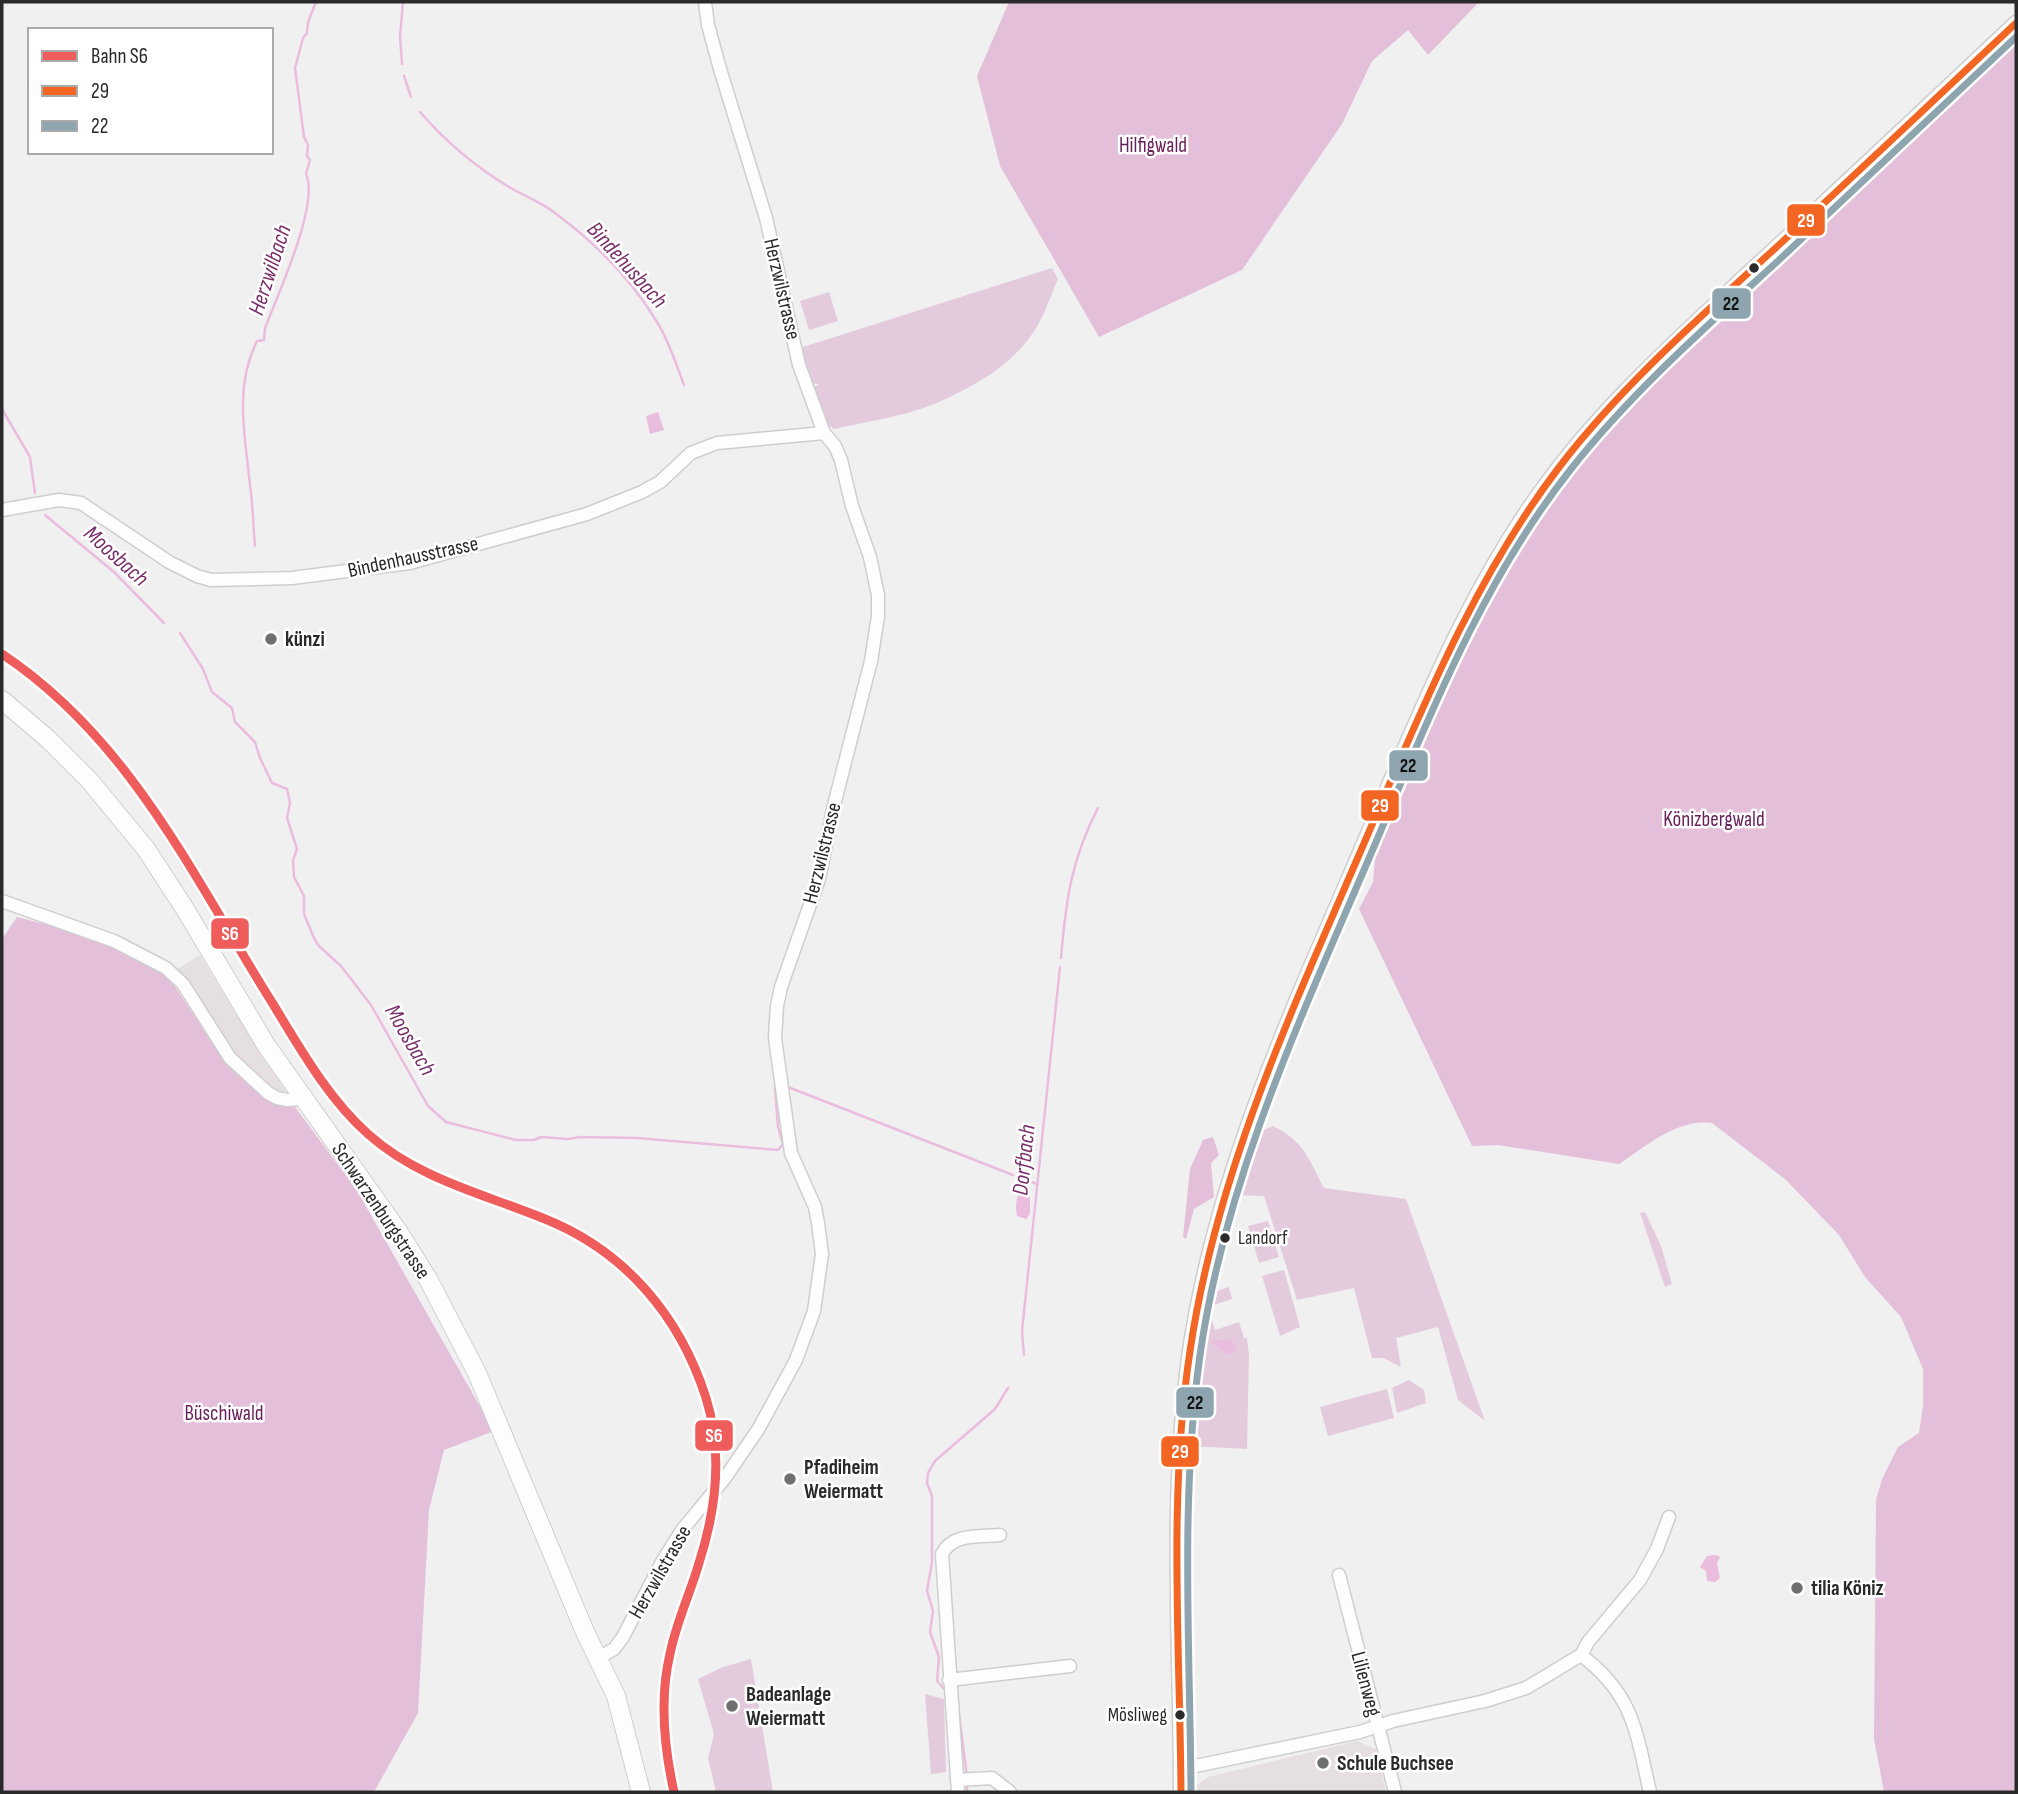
<svg xmlns="http://www.w3.org/2000/svg" width="2018" height="1794" font-family="'Sofia Sans Condensed',sans-serif">
	<rect width="100%" height="100%" fill="#f1f0f1"/>
	<!-- built -->
	<g fill="#e5dfe4">
		<polygon points="2,650 43,679 72,704 123,760 313,1062 337,1095 363,1125 397,1152 431,1172 551,1217 593,1238 639,1275 667,1307 682,1330 699,1363 712,1402 720,1466 718,1502 711,1540 681,1627 671,1670 668,1731 678,1792 671,1792 664,1758 660,1719 661,1687 671,1634 707,1525 713,1466 704,1403 692,1366 676,1334 661,1312 634,1280 589,1244 548,1224 428,1179 387,1154 349,1120 307,1066 117,765 67,709 39,685 2,659"/>
		<polygon points="200,955 259,1052 289,1096 270,1090 231,1056 186,986 167,975"/>
		<polygon points="1357,1741 1376,1749 1386,1792 1194,1792 1197,1785 1208,1777"/>
	</g>
	<!-- green -->
	<g fill="#e3cbdd">
		<path d="M1052 268 1058 279C1049 300 1042 323 1027 341 1003 371 964 392 929 406 901 417 864 422 834 429L825 423 812 389 819 384 809 383 800 348Z"/>
		<polygon points="829,292 838,321 809,330 800,301"/>
		<path d="M1273 1126C1305 1142 1308 1158 1324 1188L1406 1199 1485 1421 1458 1400 1438 1327 1396 1338 1401 1367 1383 1358H1372L1354 1288 1297 1300 1264 1196 1233 1195 1251 1136Z"/>
		<polygon points="1645,1212 1661,1246 1672,1284 1665,1287 1640,1213"/>
		<polygon points="1268,1221 1279,1257 1259,1263 1248,1226"/>
		<polygon points="1284,1270 1300,1327 1280,1336 1262,1276"/>
		<polygon points="1229,1287 1232,1299 1208,1307 1215,1330 1239,1322 1244,1338 1247,1338 1249,1355 1247,1449 1188,1446 1192,1388 1207,1294"/>
		<polygon points="1409,1380 1424,1390 1426,1403 1397,1413 1392,1388"/>
		<polygon points="1387,1389 1394,1418 1328,1436 1320,1407"/>
		<polygon points="751,1659 773,1792 716,1792 708,1758 714,1734 698,1679 723,1667"/>
		<polygon points="925,1694 944,1699 946,1772 931,1774"/>
	</g>
	<!-- forest -->
	<g fill="#e3bfda">
		<polygon points="1009,2 1479,2 1428,55 1408,30 1372,61 1342,124 1242,270 1099,337 1000,166 977,76"/>
		<path d="M2016 36V1792H1884L1874 1739 1876 1500 1882 1479 1898 1447 1919 1433 1923 1406V1369L1901 1317 1865 1277 1839 1235 1785 1179 1712 1123C1678 1118 1646 1146 1619 1164L1498 1145 1472 1146 1359 909 1373 882 1377 836 1454 658 1513 550 1545 500 1582 452 1627 405 1763 273Z"/>
		<polygon points="17,917 92,936 167,975 214,1045 238,1073 281,1106 295,1107 356,1189 494,1431 444,1450 429,1510 418,1713 374,1792 2,1792 2,939"/>
		<polygon points="1213,1137 1219,1155 1211,1163 1214,1197 1194,1209 1186,1239 1183,1237 1190,1169 1203,1140"/>
	</g>
	<!-- water -->
	<g fill="#eabcde">
		<polygon points="658,412 664,430 650,434 646,416"/>
		<path d="M1022 1188 1030 1194V1214L1026 1219 1017 1216C1015 1208 1016 1195 1022 1188Z"/>
		<polygon points="1228,1339 1236,1344 1237,1349 1229,1355 1213,1344 1212,1341"/>
		<polygon points="1716,1555 1720,1557 1717,1563 1720,1578 1715,1582 1707,1581 1706,1571 1700,1567 1707,1556"/>
	</g>
	<g fill="none" stroke-linecap="round" stroke-linejoin="round">
		<!-- stream -->
		<g stroke="#eabcde" stroke-width="2.5">
			<polyline points="402,64 400,36 403,2"/>
			<polyline points="404,76 411,97"/>
			<path d="M420 112C445 141 476 167 509 187 524 196 541 202 555 213 594 242 632 280 657 322 669 341 676 364 684 385"/>
			<polyline points="2,409 30,457 35,493"/>
			<polyline points="45,515 114,572 164,623"/>
			<path d="M255 546C253 526 253 505 250 485 245 435 234 387 257 341L264 340 265 328C277 297 320 203 306 174L310 160 307 156 308 145 304 137 295 68 303 38 307 33 308 22 316 2"/>
			<polyline points="180,633 203,669 212,692 232,708 235,722 255,742 260,758 272,783 287,789 290,803 287,818 297,849 293,860 294,877 304,896 304,914 314,938 319,946 341,966 371,1005 428,1106 446,1122 516,1140 534,1140 541,1137 568,1139 580,1137 637,1138 778,1150 783,1144 778,1127 775,1088"/>
			<path d="M1061 958C1066 900 1071 860 1098 808"/>
			<polyline points="788,1087 1013,1175"/>
			<polyline points="1020,1178 1037,1184"/>
			<polyline points="1024,1355 1022,1331 1060,967"/>
			<polyline points="946,1691 937,1681 939,1657 930,1632 933,1611 927,1591 932,1562 932,1496 927,1483 928,1473 935,1461 995,1409 1008,1388"/>
			<polyline points="958,1707 967,1777"/>
			<polyline points="967,1784 967,1792"/>
		</g>
		<defs>
			<g id="minor">
				<polyline points="2,510 59,500 81,503 169,562 197,576 211,580 292,578 410,563 587,514 642,492 660,482 691,453 717,443 824,433"/>
				<polyline points="2,901 114,941 166,968 183,984 230,1058 268,1093 277,1098 287,1100 303,1099"/>
				<polyline points="1339,1575 1395,1792"/>
				<path d="M1581 1655C1634 1695 1636 1732 1650 1792"/>
				<polyline points="598,1658 614,1649 623,1637 662,1562 682,1530 725,1478 759,1428 796,1360 814,1311 822,1254 818,1223 815,1207 791,1153 775,1038 777,1006 781,987 819,879 833,809 871,661 878,616 878,595 870,557 852,506 841,460 835,446 824,433 799,365 766,218 720,69 708,25 705,2"/>
				<polyline points="949,1680 1070,1666"/>
				<polyline points="1181,1769 1360,1732 1393,1721 1485,1701 1526,1688 1581,1655 1588,1642 1640,1580 1657,1549 1669,1517"/>
				<polyline points="957,1780 992,1778 1010,1792"/>
				<path d="M958 1792 942 1554C953 1533 978 1537 1000 1535"/>
			</g>
			<path id="tertiary" d="M1181 1792C1181 1645 1169 1498 1190 1351 1216 1174 1292 1011 1362 848 1419 717 1471 579 1560 466 1617 393 1687 331 1754 268 1842 187 1929 105 2016 23"/>
			<polyline id="secondary" points="2,700 48,739 89,780 146,849 185,909 266,1045 400,1234 428,1279 477,1373 585,1632 616,1696 641,1792"/>
		</defs>
		<!-- minor casing -->
		<use href="#minor" stroke="#cfcecf" stroke-width="15"/>
		<!-- tertiary casing -->
		<use href="#tertiary" stroke="#cfcecf" stroke-width="17"/>
		<!-- secondary casing -->
		<use href="#secondary" stroke="#cfcecf" stroke-width="20"/>
		<!-- minor -->
		<use href="#minor" stroke="#fdfdfd" stroke-width="12"/>
		<!-- tertiary -->
		<use href="#tertiary" stroke="#fdfdfd" stroke-width="14"/>
		<!-- secondary -->
		<use href="#secondary" stroke="#fdfdfd" stroke-width="18"/>
		<defs>
			<path id="bus-1" d="M1181 1792C1180 1646 1168 1497 1190 1351 1216 1174 1292 1010 1362 848 1419 716 1472 581 1560 466 1620 388 1696 321 1769 254 1852 178 1934 100 2016 23"/>
			<path id="bus-2" d="M1191 1792C1190 1647 1180 1499 1200 1355 1225 1180 1301 1017 1370 856 1427 723 1480 584 1571 469 1632 392 1707 326 1779 260 1858 186 1937 112 2016 37"/>
		</defs>
		<!-- bus-1 casing -->
		<use href="#bus-1" stroke="#fff" stroke-width="12"/>
		<!-- bus-2 casing -->
		<use href="#bus-2" stroke="#fff" stroke-width="12"/>
		<!-- bus-1 -->
		<use href="#bus-1" stroke="#f26522" stroke-width="7"/>
		<!-- bus-2 -->
		<use href="#bus-2" stroke="#8ea5af" stroke-width="7"/>
		<defs>
			<path id="rail-1" d="M2 654C131 740 193 877 273 1004 301 1050 328 1098 368 1134 418 1179 484 1194 545 1219 625 1251 680 1316 706 1398 723 1452 716 1510 699 1563 690 1594 676 1623 670 1654 659 1700 664 1747 674 1792"/>
		</defs>
		<!-- rail-1 casing -->
		<use href="#rail-1" stroke="#fff" stroke-width="14"/>
		<!-- rail-1 -->
		<use href="#rail-1" stroke="#ee5c5b" stroke-width="9"/>
	</g>
	<!-- markers -->
	<g fill="#2b2a2a" stroke="#fff" stroke-width="2.5">
		<circle cx="1754" cy="268" r="6"/>
		<circle cx="1225" cy="1238" r="6"/>
		<circle cx="1180" cy="1715" r="6"/>
	</g>
	<g fill="#706f70" stroke="#fff" stroke-width="2.5">
		<circle cx="271" cy="639" r="7"/>
		<circle cx="790" cy="1479" r="7"/>
		<circle cx="1797" cy="1588" r="7"/>
		<circle cx="732" cy="1706" r="7"/>
		<circle cx="1323" cy="1763" r="7"/>
	</g>
	<g text-anchor="middle" dominant-baseline="central" stroke-width="5" stroke-linejoin="round" paint-order="stroke">
		<!-- bus labels -->
		<g font-size="19" fill="#2b2a2a" stroke="#fff" text-anchor="start">
			<text x="1238" y="1238">Landorf</text>
			<text x="1167" y="1715" text-anchor="end">Mösliweg</text>
		</g>
		<!-- park labels -->
		<g font-size="21" fill="#681e5a" stroke="#fff">
			<text x="1153" y="145">Hilfigwald</text>
			<text x="1714" y="819">Könizbergwald</text>
			<text x="224" y="1413">Büschiwald</text>
		</g>
		<!-- street labels -->
		<g font-size="21" fill="#2b2a2a" stroke="#fff">
			<text transform="translate(782 289) rotate(77)">Herzwilstrasse</text>
			<text transform="translate(413 557) rotate(-12)">Bindenhausstrasse</text>
			<text transform="translate(822 853) rotate(-76)">Herzwilstrasse</text>
			<text transform="translate(381 1211) rotate(56)">Schwarzenburgstrasse</text>
			<text transform="translate(660 1572) rotate(-60)">Herzwilstrasse</text>
			<text transform="translate(1366 1684) rotate(75)">Lilienweg</text>
		</g>
		<!-- poi labels -->
		<g font-size="21" font-weight="bold" fill="#2b2a2a" stroke="#fff" text-anchor="start">
			<text x="285" y="639">künzi</text>
			<text x="804" y="1467">Pfadiheim<tspan x="804" dy="24">Weiermatt</tspan></text>
			<text x="1811" y="1588">tilia Köniz</text>
			<text x="746" y="1694">Badeanlage<tspan x="746" dy="24">Weiermatt</tspan></text>
			<text x="1337" y="1763">Schule Buchsee</text>
		</g>
		<!-- water labels -->
		<g font-size="23" font-style="italic" fill="#792e6a" stroke="#fff">
			<text transform="translate(627 265) rotate(48)">Bindehusbach</text>
			<text transform="translate(270 270) rotate(-72)">Herzwilbach</text>
			<text transform="translate(116 556) rotate(42)">Moosbach</text>
			<text transform="translate(410 1040) rotate(60)">Moosbach</text>
			<text transform="translate(1024 1160) rotate(-84)">Dorfbach</text>
		</g>
	</g>
	<g stroke="#fff" stroke-width="2.5">
		<rect x="1786" y="203" width="40" height="34" rx="7" fill="#f26522"/>
		<rect x="1711" y="287" width="41" height="33" rx="7" fill="#8ea5af"/>
		<rect x="1388" y="749" width="41" height="33" rx="7" fill="#8ea5af"/>
		<rect x="1360" y="789" width="40" height="33" rx="7" fill="#f26522"/>
		<rect x="210" y="917" width="40" height="33" rx="7" fill="#ee5c5b"/>
		<rect x="1175" y="1386" width="40" height="33" rx="7" fill="#8ea5af"/>
		<rect x="694" y="1419" width="40" height="33" rx="7" fill="#ee5c5b"/>
		<rect x="1160" y="1435" width="40" height="33" rx="7" fill="#f26522"/>
	</g>
	<g font-size="19" text-anchor="middle" font-weight="bold" fill="#fff">
		<text x="1806" y="227">29</text>
		<text x="1380" y="812">29</text>
		<text x="230" y="940">S6</text>
		<text x="714" y="1442">S6</text>
		<text x="1180" y="1458">29</text>
	</g>
	<g font-size="19" text-anchor="middle" font-weight="bold" fill="#111">
		<text x="1731" y="310">22</text>
		<text x="1408" y="772">22</text>
		<text x="1195" y="1409">22</text>
	</g>
	<!-- border -->
	<rect width="2018" height="1794" fill="none" stroke="#2b2a2a" stroke-width="7"/>
	<!-- legend -->
	<rect x="28" y="28" width="245" height="126" fill="#ffffff" stroke="#aaaaaa" stroke-width="2"/>
	<rect x="42" y="51" width="35" height="10" fill="#ee5c5b" stroke="#aaaaaa" stroke-width="2"/>
	<text x="91" y="63" font-size="21" fill="#2b2a2a">Bahn S6</text>
	<rect x="42" y="86" width="35" height="10" fill="#f26522" stroke="#aaaaaa" stroke-width="2"/>
	<text x="91" y="98" font-size="21" fill="#2b2a2a">29</text>
	<rect x="42" y="121" width="35" height="10" fill="#8ea5af" stroke="#aaaaaa" stroke-width="2"/>
	<text x="91" y="133" font-size="21" fill="#2b2a2a">22</text>
</svg>
